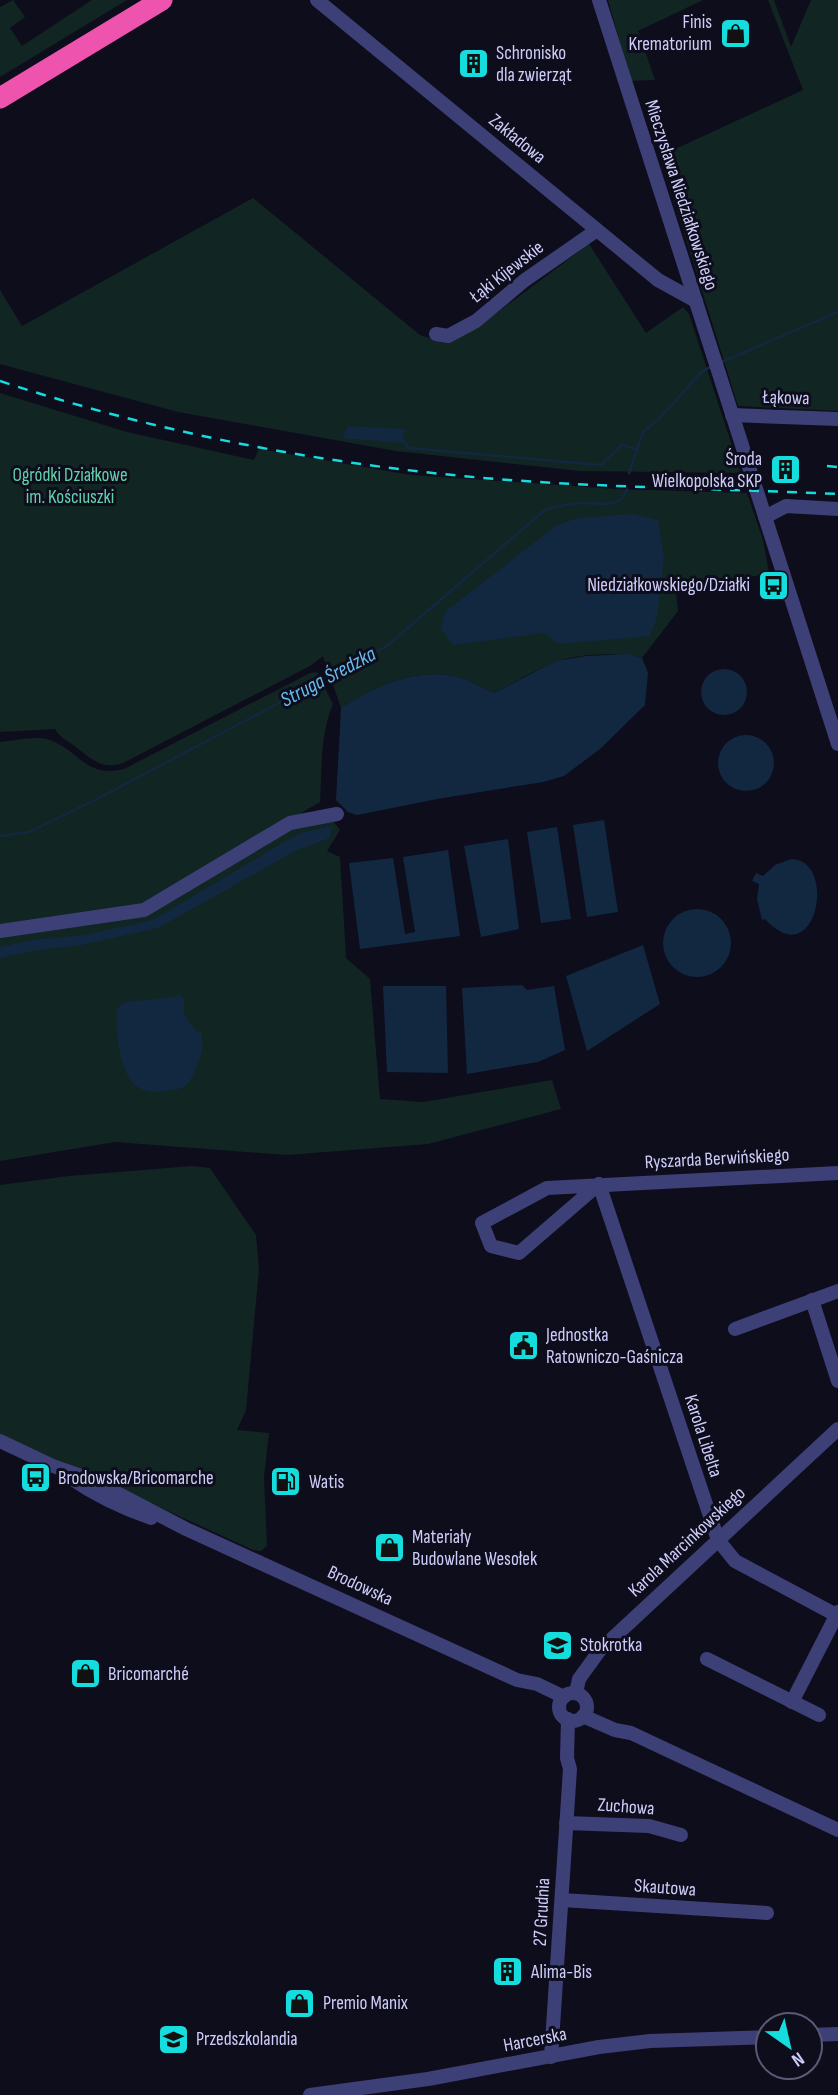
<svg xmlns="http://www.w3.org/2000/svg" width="838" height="2095" font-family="'Sofia Sans Condensed',sans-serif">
	<rect width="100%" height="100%" fill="#0e0d1c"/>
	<!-- green -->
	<g fill="#112523">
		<polygon points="13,0 25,17 10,28 22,46 92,0 127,0 0,77 0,7"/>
		<polygon points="608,0 703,0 638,31 655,80 631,81"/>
		<polygon points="768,0 774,0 791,47 811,0 838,0 838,411 738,406 660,156 803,90"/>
		<polygon points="253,198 420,335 444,343 478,327 589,244 646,333 683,307 689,314 741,473 580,471 396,451 178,412 0,364 0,290 22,326"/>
		<path d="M0 393 127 432 254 460 259 449 411 475 616 489 747 493 763 540 769 573 676 593 678 611 642 658C619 652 576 653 554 663 533 671 514 683 494 693 482 688 467 679 454 676 414 668 374 687 341 708L323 656 310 666 123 763C102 770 93 760 77 748 69 741 59 738 55 729L0 732Z"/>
		<path d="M317 672 333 704C320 734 322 770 320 802L143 907 0 926V742C14 741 37 735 50 740 81 752 85 778 124 769L310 673Z"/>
		<polygon points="333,821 340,830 327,851 340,857 346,958 370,979 380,1099 423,1102 552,1080 561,1109 428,1144 287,1155 115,1142 0,1161 0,934 146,913 291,827"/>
		<polygon points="192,1166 210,1168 256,1235 259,1269 246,1410 237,1430 269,1433 264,1477 267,1546 261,1551 253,1550 0,1434 0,1185 69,1176"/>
	</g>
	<!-- water -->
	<g fill="#122840">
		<polygon points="348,426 405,429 402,443 343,438"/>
		<polygon points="633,514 658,520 664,558 657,618 650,636 559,644 544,633 453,645 441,629 445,612 557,525 578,518"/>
		<path d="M627 654 642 658 648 673 645 705 600 749 564 776 543 782 437 799 357 815 348 812 336 800 341 708C373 687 415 668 454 676 468 679 482 688 494 693L556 661 586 656Z"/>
		<circle cx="724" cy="692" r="23"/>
		<circle cx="746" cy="763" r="28"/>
		<polygon points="604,820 618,912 587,917 573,825"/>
		<polygon points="332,826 330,838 297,850 158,928 82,945 37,950 0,958 0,947 33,940 84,935 153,920 291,838 301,833"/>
		<polygon points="557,827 571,919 541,923 527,832"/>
		<polygon points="508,839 519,929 481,937 464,846"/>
		<polygon points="448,850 460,936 360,949 349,863 393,858 405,934 415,932 403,857"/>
		<path d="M791 859C838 859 817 976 765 919L762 920 757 899 759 884 752 881 756 873 763 876 775 865Z"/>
		<circle cx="697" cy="943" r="34"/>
		<polygon points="643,945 660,1004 587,1051 566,976"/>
		<polygon points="522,985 527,990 554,986 565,1050 538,1062 467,1074 462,988"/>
		<polygon points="383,986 446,986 448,1073 387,1072"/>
		<path d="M180 994 185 1001C180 1013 189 1022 196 1031L201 1032C205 1047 201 1055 196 1068 188 1087 186 1089 165 1091 156 1092 148 1093 139 1088 119 1077 115 1028 117 1008L125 1002 174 997Z"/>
	</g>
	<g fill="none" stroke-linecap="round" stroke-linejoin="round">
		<!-- stream -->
		<g stroke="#122840" stroke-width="2.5">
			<polyline points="722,362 838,312"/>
			<polyline points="403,440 408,448 601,465 622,445 637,449"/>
			<polyline points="629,473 643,432 662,416 702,371 713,366"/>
			<path d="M0 836 29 832 97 799 387 646 546 509C556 507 568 504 579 503 597 502 621 511 627 489"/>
		</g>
		<!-- minor -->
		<g stroke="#3d4077" stroke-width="14">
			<polyline points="317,0 658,280 696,301"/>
			<polyline points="599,0 838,744"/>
			<polyline points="436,334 448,336 476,321 525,280 597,230"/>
			<polyline points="732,415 838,419"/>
			<polyline points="765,517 786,506 838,509"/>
			<polyline points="0,931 144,910 290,823 337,814"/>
			<polyline points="599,1184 519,1253 491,1246 482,1223 547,1188 838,1173"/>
			<polyline points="599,1184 718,1540 735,1561 838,1616"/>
			<polyline points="812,1300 838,1381"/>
			<polyline points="735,1329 838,1291"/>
			<polyline points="0,1441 53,1466 90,1479 186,1529 517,1680 537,1684 564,1697"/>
			<path d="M69 1477C95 1495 122 1508 151 1518"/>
			<polyline points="707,1659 819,1715"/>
			<polyline points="576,1693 579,1679 600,1650 838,1429"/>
			<circle cx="573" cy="1707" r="14"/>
			<polyline points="792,1702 838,1612"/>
			<polyline points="583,1716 615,1730 631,1733 838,1830"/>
			<polyline points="566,1823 649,1826 681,1835"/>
			<polyline points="562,1900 767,1913"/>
			<polyline points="810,2035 838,2034"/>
			<polyline points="551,2057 570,1769 567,1758 568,1719"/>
			<polyline points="310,2095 428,2079 599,2047 650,2041 768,2037"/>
		</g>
		<!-- highway -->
		<polyline stroke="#ee54ad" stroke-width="21" points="0,98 162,0"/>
		<!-- rail -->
		<g stroke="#15ddde" stroke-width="2.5" stroke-dasharray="10 9" stroke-linecap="butt">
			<path d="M0 381C164 435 337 467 509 480 619 488 729 489 838 494"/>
			<polyline points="827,466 838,467"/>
		</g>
	</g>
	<!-- icons -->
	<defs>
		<symbol id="shop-square" viewBox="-11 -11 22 22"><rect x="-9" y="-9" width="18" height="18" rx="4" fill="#15ddde" stroke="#0e0d1c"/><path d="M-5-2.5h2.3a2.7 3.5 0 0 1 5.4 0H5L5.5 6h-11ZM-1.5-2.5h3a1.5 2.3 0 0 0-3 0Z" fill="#111"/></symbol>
		<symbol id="building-square" viewBox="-11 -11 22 22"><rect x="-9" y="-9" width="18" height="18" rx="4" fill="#15ddde" stroke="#0e0d1c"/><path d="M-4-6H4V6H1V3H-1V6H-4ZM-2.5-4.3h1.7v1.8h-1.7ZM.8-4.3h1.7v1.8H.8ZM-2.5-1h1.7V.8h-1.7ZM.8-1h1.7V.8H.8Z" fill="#111"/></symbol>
		<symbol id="bus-square" viewBox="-11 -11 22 22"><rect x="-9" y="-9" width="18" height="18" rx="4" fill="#15ddde" stroke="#0e0d1c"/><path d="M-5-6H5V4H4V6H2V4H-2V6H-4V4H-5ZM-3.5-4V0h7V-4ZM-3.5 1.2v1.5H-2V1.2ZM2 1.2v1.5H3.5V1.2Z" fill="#111"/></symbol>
		<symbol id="civic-square" viewBox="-11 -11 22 22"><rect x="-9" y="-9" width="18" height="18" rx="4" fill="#15ddde" stroke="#0e0d1c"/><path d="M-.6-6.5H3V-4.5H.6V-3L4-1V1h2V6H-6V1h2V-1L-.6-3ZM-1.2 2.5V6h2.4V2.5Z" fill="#111"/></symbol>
		<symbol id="fuel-square" viewBox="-11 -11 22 22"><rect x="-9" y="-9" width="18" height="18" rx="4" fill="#15ddde" stroke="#0e0d1c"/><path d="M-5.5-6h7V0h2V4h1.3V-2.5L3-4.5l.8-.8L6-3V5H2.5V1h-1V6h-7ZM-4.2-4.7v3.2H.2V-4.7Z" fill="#111"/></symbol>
		<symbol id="school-square" viewBox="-11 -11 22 22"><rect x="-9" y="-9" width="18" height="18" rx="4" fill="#15ddde" stroke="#0e0d1c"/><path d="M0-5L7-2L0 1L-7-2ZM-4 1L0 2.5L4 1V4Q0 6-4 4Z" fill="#111"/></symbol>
	</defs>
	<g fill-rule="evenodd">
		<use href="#shop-square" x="718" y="16" width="35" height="35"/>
		<use href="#building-square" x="456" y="46" width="35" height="35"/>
		<use href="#building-square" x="768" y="452" width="35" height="35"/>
		<use href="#bus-square" x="756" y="568" width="35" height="35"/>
		<use href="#civic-square" x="506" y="1328" width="35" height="35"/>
		<use href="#bus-square" x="18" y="1460" width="35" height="35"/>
		<use href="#fuel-square" x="268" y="1464" width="35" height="35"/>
		<use href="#shop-square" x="372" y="1530" width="35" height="35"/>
		<use href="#school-square" x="540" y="1628" width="35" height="35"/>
		<use href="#shop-square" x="68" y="1656" width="35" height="35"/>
		<use href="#building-square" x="490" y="1954" width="35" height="35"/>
		<use href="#shop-square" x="282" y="1986" width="35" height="35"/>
		<use href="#school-square" x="156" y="2022" width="35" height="35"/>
	</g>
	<g text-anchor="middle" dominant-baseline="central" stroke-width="6" stroke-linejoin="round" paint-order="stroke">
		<!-- poi labels -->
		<g font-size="19" fill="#cecdfa" stroke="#0e0d1c" text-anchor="start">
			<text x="712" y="22" text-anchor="end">Finis<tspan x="712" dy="22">Krematorium</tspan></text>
			<text x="496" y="53">Schronisko<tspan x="496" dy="22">dla zwierząt</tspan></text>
			<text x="762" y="459" text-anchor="end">Środa<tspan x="762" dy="22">Wielkopolska SKP</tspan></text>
			<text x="750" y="585" text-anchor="end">Niedziałkowskiego/Działki</text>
			<text x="546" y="1335">Jednostka<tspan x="546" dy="22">Ratowniczo-Gaśnicza</tspan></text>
			<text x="58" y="1478">Brodowska/Bricomarche</text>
			<text x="309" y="1482">Watis</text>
			<text x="412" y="1537">Materiały<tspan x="412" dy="22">Budowlane Wesołek</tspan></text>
			<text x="580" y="1645">Stokrotka</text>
			<text x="108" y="1674">Bricomarché</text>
			<text x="531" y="1972">Alima-Bis</text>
			<text x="323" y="2003">Premio Manix</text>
			<text x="196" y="2039">Przedszkolandia</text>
		</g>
		<!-- street labels -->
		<g font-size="19" fill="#cecdfa" stroke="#0e0d1c">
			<text transform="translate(517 139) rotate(39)">Zakładowa</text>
			<text transform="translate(681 195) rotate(72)">Mieczysława Niedziałkowskiego</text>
			<text transform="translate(507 272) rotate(-38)">Łąki Kijewskie</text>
			<text transform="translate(786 398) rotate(2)">Łąkowa</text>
			<text transform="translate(717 1159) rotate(-3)">Ryszarda Berwińskiego</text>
			<text transform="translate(703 1436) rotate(72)">Karola Libelta</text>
			<text transform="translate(687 1542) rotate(-43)">Karola Marcinkowskiego</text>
			<text transform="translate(360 1586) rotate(25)">Brodowska</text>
			<text transform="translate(626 1807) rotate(4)">Zuchowa</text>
			<text transform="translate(665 1888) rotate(4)">Skautowa</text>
			<text transform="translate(542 1912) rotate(-87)">27 Grudnia</text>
			<text transform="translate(535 2040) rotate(-11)">Harcerska</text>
		</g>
		<!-- park labels -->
		<g font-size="19" fill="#61d2ab" stroke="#0e0d1c">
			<text x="70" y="475">Ogródki Działkowe<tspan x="70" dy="22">im. Kościuszki</tspan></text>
		</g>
		<!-- water labels -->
		<g font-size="21" font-style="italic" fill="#65bdf0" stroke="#0e0d1c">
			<text transform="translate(328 677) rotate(-28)">Struga Średzka</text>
		</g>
	</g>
	<!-- north arrow -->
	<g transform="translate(789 2046) rotate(146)"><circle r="33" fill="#0e0d1c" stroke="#5b5a75" stroke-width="2"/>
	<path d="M0-5L12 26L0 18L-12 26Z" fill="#15ddde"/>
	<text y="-10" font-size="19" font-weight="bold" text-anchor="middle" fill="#cecdfa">N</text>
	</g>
</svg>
